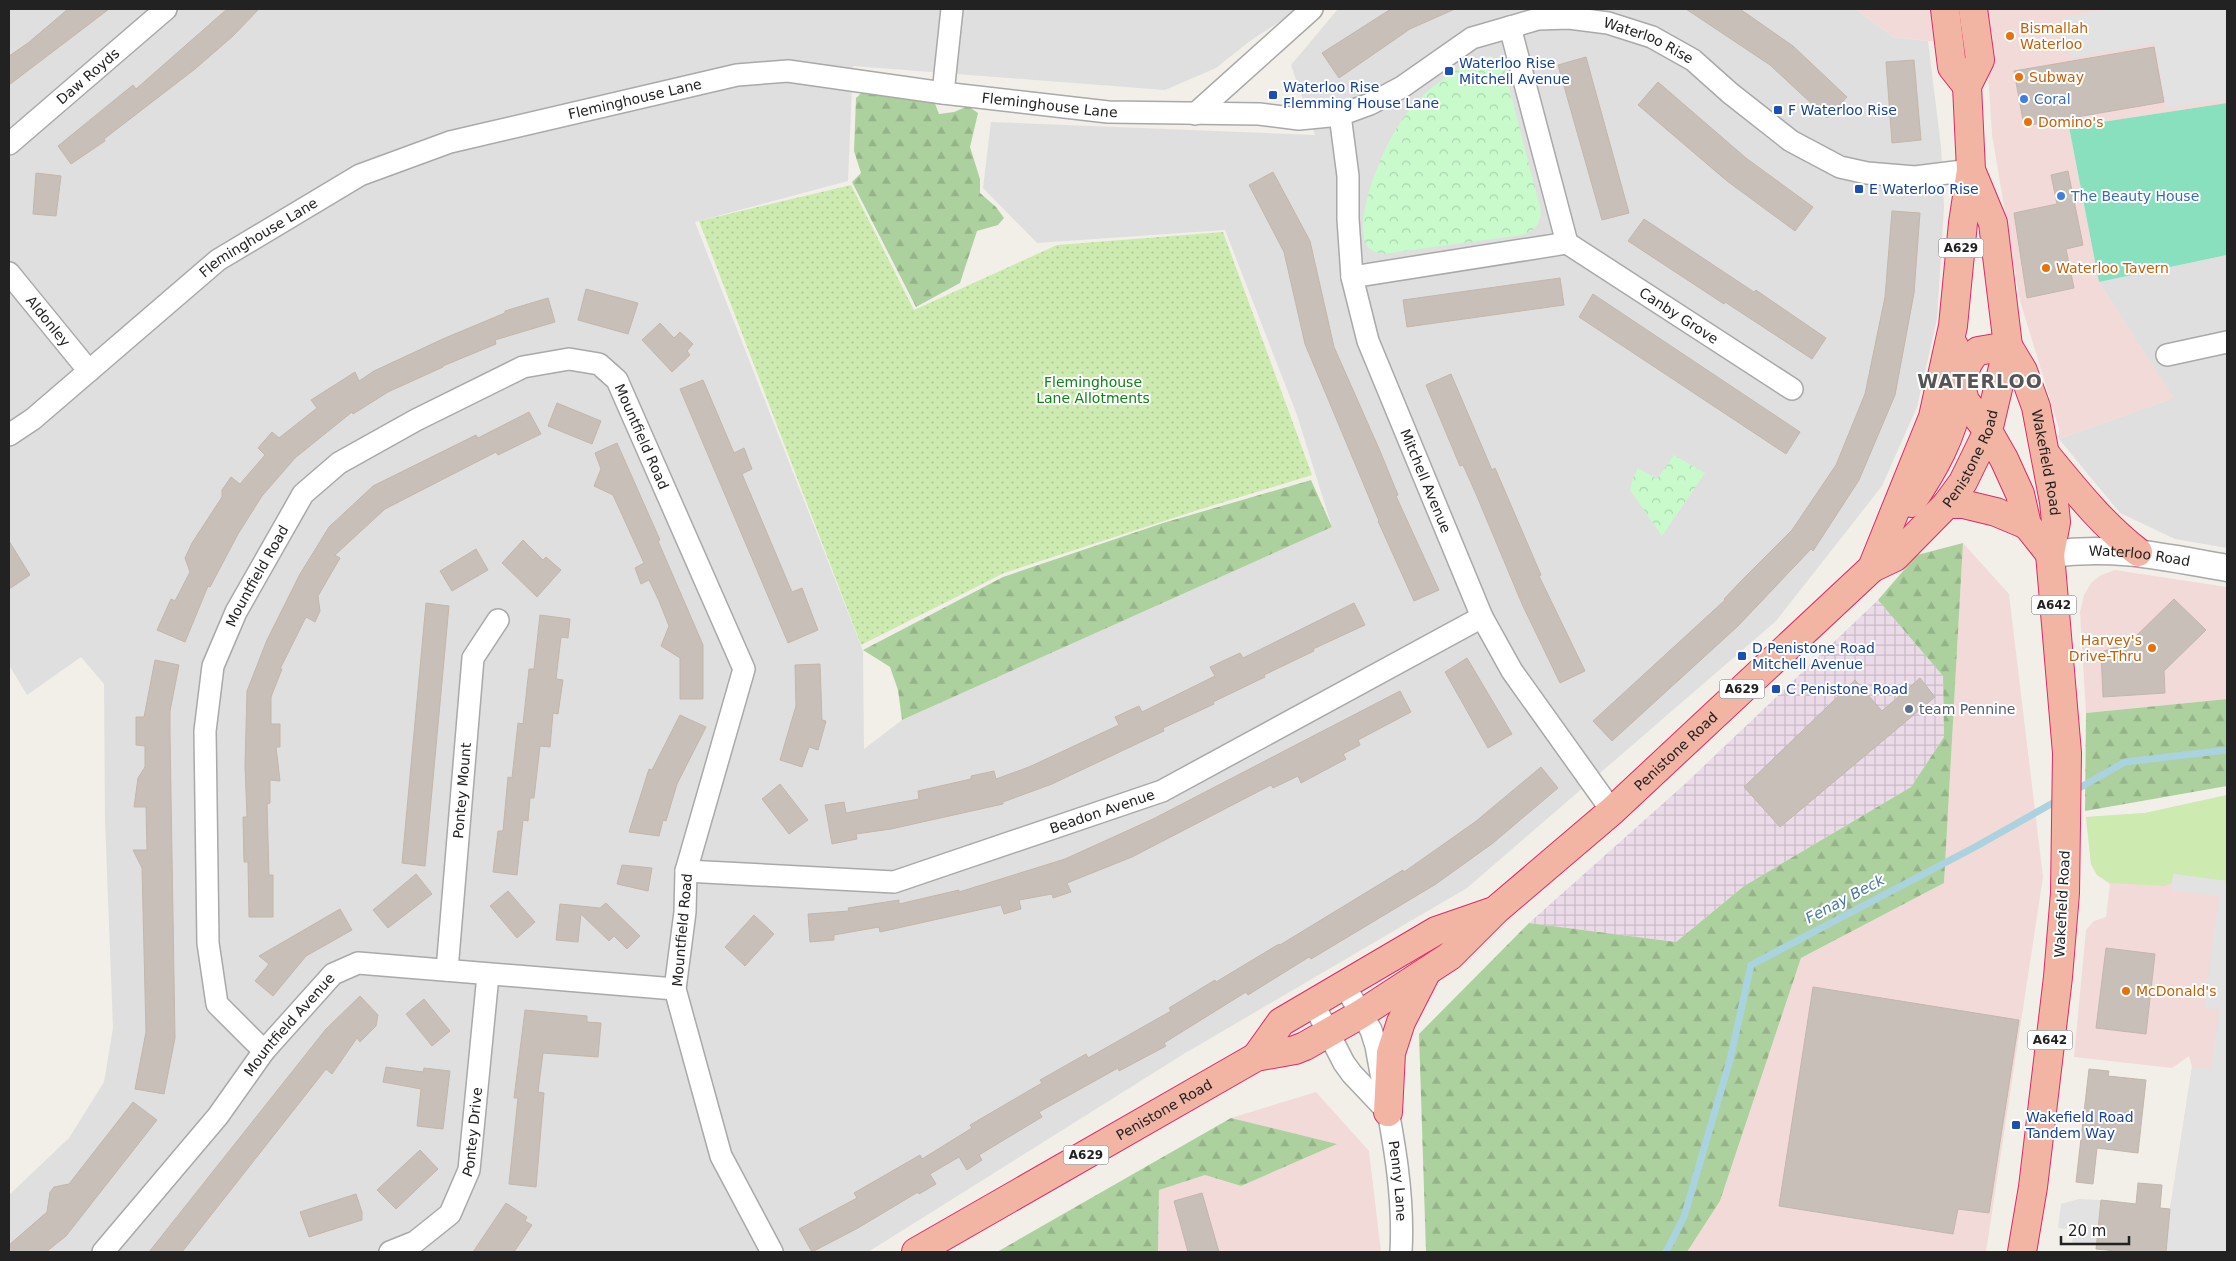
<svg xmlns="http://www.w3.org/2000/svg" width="2236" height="1261" font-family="'DejaVu Sans',sans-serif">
	<defs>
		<pattern id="industrial-grid" width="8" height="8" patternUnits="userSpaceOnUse" patternTransform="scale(1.25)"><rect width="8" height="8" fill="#ebdbe8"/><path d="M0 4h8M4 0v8" fill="none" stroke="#c9bcc7"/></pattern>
		<pattern id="forest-firs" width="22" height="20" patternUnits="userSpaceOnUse" patternTransform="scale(1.25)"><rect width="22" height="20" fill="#add19e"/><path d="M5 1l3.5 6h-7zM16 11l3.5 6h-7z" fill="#95b388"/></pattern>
		<pattern id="park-crowns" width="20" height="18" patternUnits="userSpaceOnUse" patternTransform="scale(1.25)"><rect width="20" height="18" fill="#c8facc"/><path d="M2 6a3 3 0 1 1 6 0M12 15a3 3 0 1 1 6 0" fill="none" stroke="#acd6af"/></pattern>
		<pattern id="garden-dots" width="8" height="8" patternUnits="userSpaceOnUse" patternTransform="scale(1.25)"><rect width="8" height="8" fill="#cdebb0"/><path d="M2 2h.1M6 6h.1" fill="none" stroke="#b0c997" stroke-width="1.8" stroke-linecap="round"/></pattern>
	</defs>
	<rect width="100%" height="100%" fill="#f2efe9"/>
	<!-- residential -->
	<g fill="#e0dfdf">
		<polygon points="9,9 1299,9 1250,41 1216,68 1165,90 853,66 848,181 695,222 863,651 864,749 902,720 1332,527 1297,415 1225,230 1037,243 983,188 991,122 1315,135 1291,65 1338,9 1856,9 1893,37 1928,41 1941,147 1944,207 1937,319 1917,407 1882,486 1776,621 1467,888 1182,1055 868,1252 9,1252 9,1195 69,1138 104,1082 113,1028 105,822 104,684 81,657 27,695 9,665"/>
		<polygon points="2227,255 2227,548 2175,539 2120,513 2059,439 2173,398 2099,282"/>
	</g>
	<!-- commercial -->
	<g fill="#f2dad9">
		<polygon points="1856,9 2227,9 2227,103 2069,127 2099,282 2174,398 2059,439 2059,428 2020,301 1992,135 1986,43 1928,41 1893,37"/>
		<polygon points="1963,543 2009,594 2043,877 1986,1252 1687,1252 1720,1201 1801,958 1944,883"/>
		<polygon points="2115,570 2227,587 2227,699 2086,713 2080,612 2084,595 2091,583 2101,575"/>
		<polygon points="2227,795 2227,1252 2166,1252 2170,1209 2192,1067 2189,1056 2172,1068 2074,1057 2086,930 2094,921 2106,917 2110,884 2097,875 2091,864 2086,817 2145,813"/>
		<polygon points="1316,1092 1369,1151 1381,1252 1158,1252 1159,1190 1205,1175 1241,1186 1336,1144 1231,1118"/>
	</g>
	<!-- industrial -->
	<polygon fill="url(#industrial-grid)" points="1878,600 1943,676 1944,737 1911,787 1744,886 1676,942 1529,923 1686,783"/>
	<!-- grass -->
	<polygon fill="#cdebb0" points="2227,795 2227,881 2174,874 2172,883 2165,886 2110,883 2097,875 2091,864 2086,817 2145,813"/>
	<!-- forest -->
	<g fill="url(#forest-firs)">
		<polygon points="869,86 934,101 939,114 954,112 968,106 978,113 970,147 980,179 980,193 996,207 1004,218 998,225 977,231 960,283 916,307 852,182 861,173 854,151 856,98"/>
		<polygon points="1311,480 1332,527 902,720 898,690 890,667 863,650 1003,577 1163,523"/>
		<polygon points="1963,543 1944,883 1801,958 1720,1201 1687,1252 1426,1252 1419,1034 1529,923 1676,942 1744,886 1911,787 1944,737 1943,676 1878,600 1917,555"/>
		<polygon points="2227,699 2227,786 2085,811 2086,713"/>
		<polygon points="1231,1118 1337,1144 1241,1186 1205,1175 1159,1190 1158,1252 997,1252"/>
	</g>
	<!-- park -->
	<g fill="url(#park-crowns)">
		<path d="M1491 56 1503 64 1541 211C1540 225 1535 230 1522 235L1383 254C1377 253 1371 251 1367 246 1352 221 1383 148 1398 126 1405 114 1417 100 1428 91 1445 76 1469 61 1491 56Z"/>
		<polygon points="1674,455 1705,473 1662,536 1630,490 1633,478 1638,468 1657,479"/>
	</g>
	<!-- garden -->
	<polygon fill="url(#garden-dots)" points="851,185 914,310 1057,245 1223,232 1312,475 1195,511 1004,573 861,645 699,221"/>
	<!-- pitch -->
	<polygon fill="#88e0be" points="2227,103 2227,255 2099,282 2069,127"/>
	<!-- parking -->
	<g fill="#e2e2e2">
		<polygon points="2110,9 2227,9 2227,99 2166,108 2155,44 2071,58 2063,17"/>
		<polygon points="2173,874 2227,881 2227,1252 2166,1252 2170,1209 2192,1067 2211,1069 2219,1010 2204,1008 2219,896 2171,890"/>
		<polygon points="2079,1199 2101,1200 2096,1245 2072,1243 2074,1230 2058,1228 2061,1204"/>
	</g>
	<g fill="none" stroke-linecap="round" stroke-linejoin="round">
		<!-- stream -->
		<g stroke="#aad3df" stroke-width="7">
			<polyline points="2074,791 2125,762 2227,750"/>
			<polyline points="1666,1252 1684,1217 1730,1060 1751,965 1975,847 2060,799"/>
		</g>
	</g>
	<!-- building -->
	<g fill="#c7bfb8" stroke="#c4b6ab">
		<polygon points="68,9 109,9 9,85 9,56 28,43"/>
		<polygon points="227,9 259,9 233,36 195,69 104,139 105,141 71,164 58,146 133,85 136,89"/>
		<polygon points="1391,9 1455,9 1410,29 1339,78 1322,53"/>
		<polygon points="1686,9 1740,9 1793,46 1847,97 1827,118 1770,65"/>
		<polygon points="2154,47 2164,102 2024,126 2014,71"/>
		<polygon points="1586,57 1629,213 1602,220 1558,65"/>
		<polygon points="1914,60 1921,140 1892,143 1886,62"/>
		<polygon points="1658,82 1746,158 1813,207 1795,231 1727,181 1638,105"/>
		<polygon points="2068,171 2083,245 2066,249 2074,288 2027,298 2014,213 2057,204 2051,175"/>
		<polygon points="1273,172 1310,241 1334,347 1380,451 1398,495 1396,496 1439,590 1414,601 1378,521 1379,521 1305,344 1284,252 1249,185"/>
		<polygon points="36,173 61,176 56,216 33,214"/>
		<polygon points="1892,211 1920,213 1914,293 1895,395 1859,480 1813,551 1811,549 1738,626 1612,741 1593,721 1725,600 1724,599 1744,578 1792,530 1836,465 1865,394 1885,297"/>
		<polygon points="1644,219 1754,292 1756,290 1766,297 1826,338 1812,359 1725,302 1724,304 1628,241"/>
		<polygon points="1560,278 1564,305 1407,327 1403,300"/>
		<polygon points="586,289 638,303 628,334 578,320"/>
		<polygon points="1593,294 1800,432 1786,454 1579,317"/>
		<polygon points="548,298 555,322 495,340 496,344 443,366 443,367 388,392 353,414 352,412 295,458 262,496 238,534 210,587 208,586 185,642 157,630 171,599 175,601 190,572 185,558 192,543 222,497 222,490 231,477 240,484 265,455 258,448 272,432 279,438 317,408 311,400 355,372 359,381 374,371 445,338 505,313 505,311"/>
		<polygon points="660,323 674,338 680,332 693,344 687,351 690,355 672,372 642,340"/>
		<polygon points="1451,374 1492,470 1495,468 1541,575 1539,576 1585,671 1560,683 1522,604 1476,494 1463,465 1460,466 1426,385"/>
		<polygon points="703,380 734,453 744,448 752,469 742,474 792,592 802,588 818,630 788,643 680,389"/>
		<polygon points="557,403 601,421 592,444 548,426"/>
		<polygon points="529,412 541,434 498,455 496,452 385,509 335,555 340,558 318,596 320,611 315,622 306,617 280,669 282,669 271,697 271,724 280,724 280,747 276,747 280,781 270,780 270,803 267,804 269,875 273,875 273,917 249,917 248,862 244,862 243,817 247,817 245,766 247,691 267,640 300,574 329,527 373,486 476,435 478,438"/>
		<polygon points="617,443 660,540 658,541 703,645 703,699 680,699 680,658 661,646 669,626 659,601 649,580 641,584 635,568 644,563 613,495 594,486 601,469 595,453"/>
		<polygon points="523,540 543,560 546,557 561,570 537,597 502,563"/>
		<polygon points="9,541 30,575 9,589"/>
		<polygon points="476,549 488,570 452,591 440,571"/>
		<polygon points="2174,599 2206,630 2164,671 2165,693 2103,697 2101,652 2129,643"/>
		<polygon points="426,603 449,606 425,866 402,863"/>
		<polygon points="1354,603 1365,625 1313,649 1314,651 1264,675 1265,677 1213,702 1214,704 1163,728 1164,731 1052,784 1003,802 1003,804 891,829 856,834 857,839 832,844 825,805 844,802 846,813 897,803 919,799 918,791 971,779 971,776 994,771 996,779 1029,767 1119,725 1115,717 1139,706 1142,712 1215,676 1210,667 1240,653 1243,658"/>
		<polygon points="540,615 570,619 568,638 561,637 556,679 563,680 558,714 553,713 550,747 540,746 534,798 530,798 528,821 523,820 517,875 493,872 498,831 503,831 508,777 512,778 518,723 523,724 529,669 534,669"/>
		<polygon points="1467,658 1512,734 1488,748 1445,672"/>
		<polygon points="155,660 179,665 170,711 170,734 175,1038 164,1094 135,1089 146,1032 142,868 133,850 147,850 146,807 134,807 138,778 145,767 145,746 136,745 136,717 144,717"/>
		<polygon points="820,664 822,720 826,721 818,750 809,747 802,767 780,760 796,706 795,665"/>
		<polygon points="1920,678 1935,697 1780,827 1744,787 1855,680 1882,711"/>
		<polygon points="1400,691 1411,712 1358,740 1360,745 1343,754 1346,759 1301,783 1298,776 1273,788 1271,785 1132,857 1067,883 1071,892 1053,898 1052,894 1019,900 1021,909 1004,914 1001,905 880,932 879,927 834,935 834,940 810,942 808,914 849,911 848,908 899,900 899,904 959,890 959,892 1065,859 1153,819"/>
		<polygon points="680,715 706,727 677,784 666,821 663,820 659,836 629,832 649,769 652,770"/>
		<polygon points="1541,767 1558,788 1493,843 1436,884 1311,959 1309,957 1248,995 1246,992 1164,1043 1166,1046 1119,1071 1118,1068 1039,1112 1042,1117 979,1155 982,1160 967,1170 959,1157 930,1174 936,1184 919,1194 918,1192 858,1228 812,1252 799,1229 857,1198 854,1193 920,1155 922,1159 972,1128 970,1125 1042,1083 1040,1080 1086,1054 1088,1058 1171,1011 1169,1008 1215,980 1216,982 1279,944 1280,945 1403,870 1404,872 1475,822"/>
		<polygon points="780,784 808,820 789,834 762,799"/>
		<polygon points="622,865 652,868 648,891 617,884"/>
		<polygon points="416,874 432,894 388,928 373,910"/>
		<polygon points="508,891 535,922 517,938 490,906"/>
		<polygon points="606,903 640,936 627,949 614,936 609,941 581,914 578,942 556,940 560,904 600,908"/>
		<polygon points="340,909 352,930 306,956 273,996 255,981 269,964 259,956"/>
		<polygon points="754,915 774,934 745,966 725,947"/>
		<polygon points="2106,948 2155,954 2146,1034 2096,1028"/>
		<polygon points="1813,987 2019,1020 1989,1213 1958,1209 1953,1234 1779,1206"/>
		<polygon points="360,996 378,1015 376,1026 360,1042 357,1038 332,1074 326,1069 182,1252 149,1252 326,1029"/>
		<polygon points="424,999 450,1031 432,1046 406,1014"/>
		<polygon points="525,1010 587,1016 587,1022 601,1023 598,1057 543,1053 538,1092 544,1093 536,1187 509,1184 518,1098 514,1098"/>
		<polygon points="386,1067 423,1072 424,1068 450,1071 443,1129 417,1126 421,1089 383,1082"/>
		<polygon points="2089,1069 2109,1071 2108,1076 2146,1080 2138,1153 2097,1148 2093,1184 2076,1182"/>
		<polygon points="133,1102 157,1120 66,1236 46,1252 9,1252 9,1245 47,1212 50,1192 54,1187 69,1184"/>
		<polygon points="420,1150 438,1169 396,1209 377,1190"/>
		<polygon points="2138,1183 2162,1185 2160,1208 2170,1209 2166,1252 2127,1252 2096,1249 2101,1200 2136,1204"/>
		<polygon points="1202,1193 1219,1252 1188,1252 1174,1201"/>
		<polygon points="356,1194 362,1212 362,1220 309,1237 300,1212"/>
		<polygon points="506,1203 527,1217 525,1221 532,1225 514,1252 473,1252"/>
	</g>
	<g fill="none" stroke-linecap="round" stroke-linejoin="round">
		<defs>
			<g id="minor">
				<polyline points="1510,27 1567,243"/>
				<polyline points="943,93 952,9"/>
				<polyline points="1195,114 1312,9"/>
				<path id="s1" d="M1340 115 1348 176V219L1352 277 1368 341 1482 617 1512 671 1612 811"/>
				<path id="s2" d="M9 144 166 9"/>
				<path id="s3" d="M9 273 89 371"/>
				<path id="s4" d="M1352 277 1567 243 1792 389"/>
				<polyline points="2167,355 2227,342"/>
				<path id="s5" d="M9 435 33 419 218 260 360 175 450 142 737 75 788 71 943 93 1108 112 1259 114 1299 119 1340 115 1370 104 1402 87 1472 38 1538 19 1569 18 1608 23 1652 37 1693 60 1730 93 1791 141 1840 167 1867 173 1915 177 1971 170"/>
				<path id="s6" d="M686 871 894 882 1162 791 1482 617"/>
				<path id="s7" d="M447 970 473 658 498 620"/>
				<path id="s8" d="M1344 985 1371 1030 1376 1046C1388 1114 1405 1182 1401 1252"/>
				<polyline points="1313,1003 1344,1063 1352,1074 1388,1112"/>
				<path id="s9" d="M264 1051 217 1004 208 943 205 731 213 666 236 612 303 494 339 463 416 420 523 367 569 359 599 364 617 380 744 669 686 871 685 912 675 989 721 1156 772 1252"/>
				<path id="s10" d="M103 1252 218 1116 264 1051 333 974 358 963 675 989"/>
				<path id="s11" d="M390 1252 415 1242 450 1214 469 1170 488 975"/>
			</g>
			<g id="tertiary">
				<path id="s12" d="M2050 554C2116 545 2163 557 2227 568"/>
			</g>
			<g id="trunk">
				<polyline points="1945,9 1952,67 1967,86"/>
				<polyline points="1954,346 1955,365 1965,401 1988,431 2004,459 2020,494 2027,525 2050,554"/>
				<path id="s13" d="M2008 346 2023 371 2036 407 2054 502 2056 522 2050 554 2067 753 2065 893 2058 977 2033 1187 2022 1252"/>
				<path d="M2048 457C2076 491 2103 525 2138 552"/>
				<path d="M1911 503C1934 469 1952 437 1960 396 1963 379 1964 362 1978 351L2008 346"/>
				<polyline points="1947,504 1963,504 1996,512 2027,525"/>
				<polyline points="1872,568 1933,417 1953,326 1963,223 1971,170"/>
				<polyline points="1256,1057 1281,1022 1436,931 1491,912"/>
				<polyline points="1388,1112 1391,1053 1401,1022 1426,973"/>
				<path id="s14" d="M916 1252 1256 1057 1295 1050 1305 1046 1361 1014 1450 956 1497 909 1612 811 1872 568 1895 557 1947 504 1963 482 1988 431 2008 346 1993 223 1971 170 1967 86 1980 60 1973 9"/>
			</g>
		</defs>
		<!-- minor casing -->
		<use href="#minor" stroke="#a9a9a9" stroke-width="24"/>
		<!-- tertiary casing -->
		<use href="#tertiary" stroke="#a9a9a9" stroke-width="29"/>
		<!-- trunk casing -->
		<use href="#trunk" stroke="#dc2a67" stroke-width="30"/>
		<!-- minor -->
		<use href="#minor" stroke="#fff" stroke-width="21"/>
		<!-- tertiary -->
		<use href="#tertiary" stroke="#fff" stroke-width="26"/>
		<!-- trunk -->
		<use href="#trunk" stroke="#f2b4a3" stroke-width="28"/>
	</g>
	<!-- markers -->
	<g fill="#e8710a" stroke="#fff" stroke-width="2">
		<circle cx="2010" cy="36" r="5"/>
		<circle cx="2019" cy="77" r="5"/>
		<circle cx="2028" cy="122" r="5"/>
		<circle cx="2046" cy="268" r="5"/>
		<circle cx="2152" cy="648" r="5"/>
		<circle cx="2126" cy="991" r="5"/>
	</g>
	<g fill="#1a4fb4" stroke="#fff" stroke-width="2">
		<rect x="1444" y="66" width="10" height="10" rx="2.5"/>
		<rect x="1268" y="90" width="10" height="10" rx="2.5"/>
		<rect x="1773" y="105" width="10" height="10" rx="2.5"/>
		<rect x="1854" y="184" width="10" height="10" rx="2.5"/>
		<rect x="1737" y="651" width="10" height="10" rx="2.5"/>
		<rect x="1771" y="684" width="10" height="10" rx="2.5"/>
		<rect x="2011" y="1120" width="10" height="10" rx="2.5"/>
	</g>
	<g fill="#3f7fe0" stroke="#fff" stroke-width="2">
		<circle cx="2024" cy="99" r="5"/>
		<circle cx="2061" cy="196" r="5"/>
	</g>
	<circle fill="#5c6f8a" stroke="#fff" stroke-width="2" cx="1909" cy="709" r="5"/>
	<g text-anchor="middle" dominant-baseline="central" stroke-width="4" stroke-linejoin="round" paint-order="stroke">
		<!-- shield labels -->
		<g fill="#fff" stroke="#646464" stroke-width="1">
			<rect x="1938.5" y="238.5" width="45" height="19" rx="4"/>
			<rect x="2031.5" y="595.5" width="45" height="19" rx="4"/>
			<rect x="1719.5" y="679.5" width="45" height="19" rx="4"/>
			<rect x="2027.5" y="1030.5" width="45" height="19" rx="4"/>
			<rect x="1063.5" y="1145.5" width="45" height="19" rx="4"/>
		</g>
		<g font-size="12" font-weight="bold" fill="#222">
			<text x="1961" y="248">A629</text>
			<text x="2054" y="605">A642</text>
			<text x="1742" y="689">A629</text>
			<text x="2050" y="1040">A642</text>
			<text x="1086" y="1155">A629</text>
		</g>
		<!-- food labels -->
		<g font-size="14" fill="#c56008" stroke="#fff" text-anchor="start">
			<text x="2020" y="28">Bismallah<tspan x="2020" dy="16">Waterloo</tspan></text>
			<text x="2029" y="77">Subway</text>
			<text x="2038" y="122">Domino's</text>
			<text x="2056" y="268">Waterloo Tavern</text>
			<text x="2142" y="640" text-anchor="end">Harvey's<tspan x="2142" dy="16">Drive-Thru</tspan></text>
			<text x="2136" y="991">McDonald's</text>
		</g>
		<!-- street labels -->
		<g font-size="14" fill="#222" stroke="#fff">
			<text stroke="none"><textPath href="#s5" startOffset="1772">Waterloo Rise</textPath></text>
			<text stroke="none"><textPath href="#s2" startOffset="104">Daw Royds</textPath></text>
			<text stroke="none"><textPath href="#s5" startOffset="724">Fleminghouse Lane</textPath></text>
			<text stroke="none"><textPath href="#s5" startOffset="1144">Fleminghouse Lane</textPath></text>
			<text stroke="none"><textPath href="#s5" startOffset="319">Fleminghouse Lane</textPath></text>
			<text stroke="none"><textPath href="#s4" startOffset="351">Canby Grove</textPath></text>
			<text stroke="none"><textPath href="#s3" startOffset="62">Aldonley</textPath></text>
			<text stroke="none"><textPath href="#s9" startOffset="1018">Mountfield Road</textPath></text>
			<text stroke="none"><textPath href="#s14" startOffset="1338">Penistone Road</textPath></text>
			<text stroke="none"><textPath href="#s13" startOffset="124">Wakefield Road</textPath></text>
			<text stroke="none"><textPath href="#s1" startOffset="380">Mitchell Avenue</textPath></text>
			<text stroke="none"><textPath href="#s12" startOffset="90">Waterloo Road</textPath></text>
			<text stroke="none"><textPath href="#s9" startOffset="506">Mountfield Road</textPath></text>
			<text stroke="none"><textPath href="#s14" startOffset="918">Penistone Road</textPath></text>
			<text stroke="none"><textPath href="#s7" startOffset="180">Pontey Mount</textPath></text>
			<text stroke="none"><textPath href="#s6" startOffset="428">Beadon Avenue</textPath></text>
			<text transform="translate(2062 904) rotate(-87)">Wakefield Road</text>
			<text transform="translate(682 930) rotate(-85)">Mountfield Road</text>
			<text stroke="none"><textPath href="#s10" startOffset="294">Mountfield Avenue</textPath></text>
			<text stroke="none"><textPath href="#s14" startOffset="286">Penistone Road</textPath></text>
			<text stroke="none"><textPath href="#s11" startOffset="158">Pontey Drive</textPath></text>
			<text stroke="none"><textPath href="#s8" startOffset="206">Penny Lane</textPath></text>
		</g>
		<!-- transit labels -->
		<g font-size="14" fill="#164399" stroke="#fff" text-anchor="start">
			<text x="1459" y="63">Waterloo Rise<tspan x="1459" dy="16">Mitchell Avenue</tspan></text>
			<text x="1283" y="87">Waterloo Rise<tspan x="1283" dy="16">Flemming House Lane</tspan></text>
			<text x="1788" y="110">F Waterloo Rise</text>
			<text x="1869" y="189">E Waterloo Rise</text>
			<text x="1752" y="648">D Penistone Road<tspan x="1752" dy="16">Mitchell Avenue</tspan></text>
			<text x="1786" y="689">C Penistone Road</text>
			<text x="2026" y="1117">Wakefield Road<tspan x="2026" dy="16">Tandem Way</tspan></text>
		</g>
		<!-- shop labels -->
		<g font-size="14" fill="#366cbe" stroke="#fff" text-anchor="start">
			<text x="2034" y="99">Coral</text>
			<text x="2071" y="196">The Beauty House</text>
		</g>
		<!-- park labels -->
		<g font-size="14" fill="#0c8416" stroke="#fff">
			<text x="1093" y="382">Fleminghouse<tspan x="1093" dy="16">Lane Allotments</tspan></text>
		</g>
		<!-- service labels -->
		<g font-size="14" fill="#4e5e75" stroke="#fff" text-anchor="start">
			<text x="1919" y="709">team Pennine</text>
		</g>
		<!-- water labels -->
		<g font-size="15" font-style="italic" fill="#4a7aab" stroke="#fff">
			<text transform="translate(1845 899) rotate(-28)">Fenay Beck</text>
		</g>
		<!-- district labels -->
		<g font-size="19" font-weight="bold" letter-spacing="1" fill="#555" stroke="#fff">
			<text x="1980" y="381">WATERLOO</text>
		</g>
	</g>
	<!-- border -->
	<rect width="2236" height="1261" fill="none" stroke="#222222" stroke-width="20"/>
	<!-- scale -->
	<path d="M2061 1236v8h68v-8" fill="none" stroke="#222222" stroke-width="2.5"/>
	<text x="2068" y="1236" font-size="15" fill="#222222" stroke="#ffffff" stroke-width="4" paint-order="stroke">20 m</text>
</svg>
